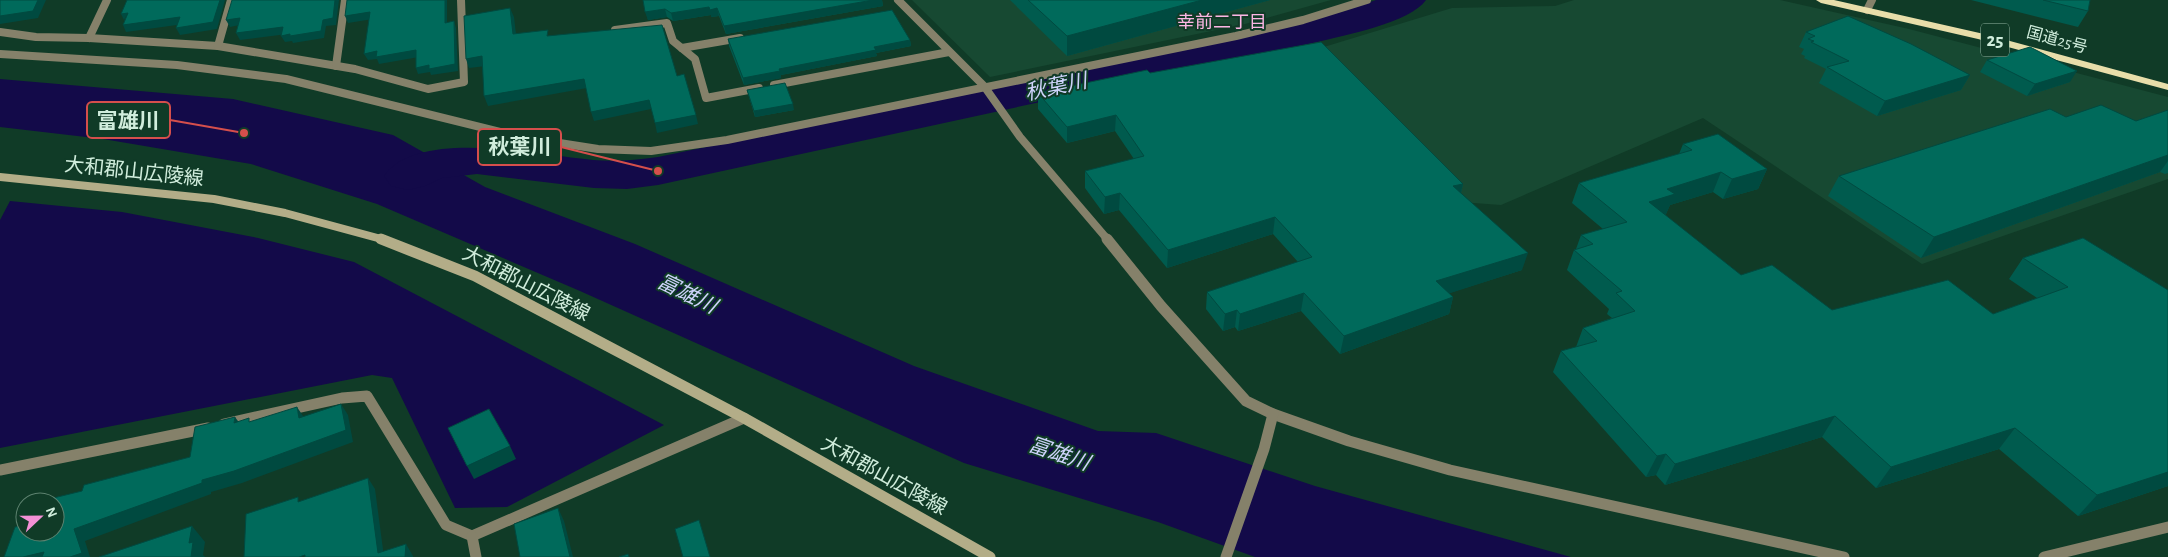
<svg xmlns="http://www.w3.org/2000/svg" width="2168" height="557" font-family="'Alegreya Sans','Noto Sans JP',sans-serif">
	<rect width="100%" height="100%" fill="#103b27"/>
	<!-- built -->
	<g fill="#174932">
		<polygon points="912,0 1331,0 1245,24 990,77"/>
		<polygon points="1574,0 1780,0 1909,29 2168,97 2168,179 1922,264 1703,118 1501,205 1460,202 1314,50 1452,8 1555,6"/>
	</g>
	<!-- water -->
	<g fill="#130a49">
		<polygon points="0,79 233,99 393,135 485,187 635,244 914,366 1098,431 1156,433 1315,486 1571,557 1255,557 1158,522 964,463 580,291 377,204 251,164 103,139 0,127"/>
		<polygon points="10,201 122,212 258,238 354,262 664,425 507,507 455,508 392,378 372,375 0,448 0,220"/>
	</g>
	<g fill="none" stroke-linecap="round" stroke-linejoin="round">
		<!-- river -->
		<path fill="#130a49" fill-rule="evenodd" d="M1376 0H1426C1410 23 1345 35 1317 42L658 185 627 189 594 188 477 174 442 178 425 186 408 190 391 186 384 176C418 127 542 156 593 160 615 162 636 160 658 157L1262 31 1341 12Z"/>
		<!-- minor-far1 -->
		<g stroke="#85816a" stroke-width="8">
			<polyline points="898,0 984,86 1020,137 1108,240"/>
			<polyline points="615,30 667,23 673,41 695,59 706,98 759,88"/>
			<polyline points="0,32 36,37 89,38 218,46 355,69 428,89 464,82 461,0"/>
			<polyline points="89,38 107,0"/>
			<polyline points="218,46 231,0"/>
			<polyline points="682,48 740,38"/>
			<polyline points="0,54 177,65 286,79 521,137 598,149 651,151 727,140 1236,36 1303,20 1367,0"/>
			<polyline points="336,66 345,0"/>
			<polyline points="774,85 949,52"/>
		</g>
		<!-- minor -->
		<g stroke="#85816a" stroke-width="11">
			<polyline points="1107,239 1161,306 1246,401 1273,414 1349,441 1450,470 1844,557"/>
			<polyline points="224,424 342,398 367,396 446,525 472,536 744,418"/>
			<polyline points="0,470 208,428"/>
			<polyline points="472,536 476,557"/>
			<polyline points="1226,557 1264,449 1273,414"/>
			<polyline points="2044,557 2168,527"/>
		</g>
		<!-- tertiary -->
		<polyline stroke="#85816a" stroke-width="8" points="1867,10 1872,0"/>
		<!-- secondary-far1 -->
		<polyline stroke="#b3ad88" stroke-width="8" points="0,177 214,199 285,213 385,240"/>
		<!-- secondary -->
		<polyline stroke="#b3ad88" stroke-width="11" points="381,239 475,276 744,418 990,557"/>
		<!-- trunk -->
		<polygon fill="#e8deaa" fill-rule="evenodd" points="1816,0 1834,0 1984,34 2168,84 2168,90 1978,39 1821,3"/>
	</g>
	<!-- wall -->
	<g fill="#005b4e">
		<polygon points="643,0 882,0 883,6 726,34 719,16 711,17 711,15 673,21 667,17 648,20"/>
		<polygon points="1010,0 1270,0 1067,56"/>
		<polygon points="1971,0 2090,0 2088,11 2078,27"/>
		<polygon points="1806,32 1970,75 1961,90 1877,116 1819,83 1826,69 1804,58 1805,56 1801,54 1804,49 1799,47"/>
		<polygon points="728,39 910,40 911,46 876,53 877,56 781,75 781,78 744,85 729,46"/>
		<polygon points="1987,60 2070,82 2027,96 1980,72"/>
		<polygon points="1150,73 1463,184 1461,193 1522,270 1449,293 1453,297 1449,314 1340,354 1301,311 1238,331 1235,327 1223,331 1206,309 1207,292 1298,262 1273,234 1167,268 1119,210 1104,214 1085,188 1085,171 1134,159 1115,131 1067,143 1038,109 1038,93"/>
		<polygon points="747,90 794,110 755,117"/>
		<polygon points="2168,110 2168,173 2165,174 2160,172 1921,258 1828,196 1839,176 2066,117 2136,121"/>
		<polygon points="1683,144 1767,169 1758,189 1723,199 1713,192 1670,205 1666,214 1665,215 1741,275 1832,310 1993,314 2037,298 2009,279 2023,258 2083,238 2168,486 2078,516 1999,449 1876,488 1822,437 1665,485 1656,475 1646,477 1553,372 1561,351 1576,347 1583,328 1612,318 1607,314 1609,309 1567,270 1574,250 1576,249 1581,235 1603,229 1572,203 1579,183 1679,154"/>
	</g>
	<!-- shaded-wall -->
	<g fill="#004a40">
		<polygon points="38,0 46,0 38,18 0,24 0,16"/>
		<polygon points="220,0 225,0 217,29 180,35 176,28"/>
		<polygon points="335,0 339,0 336,25 326,26 324,38 293,43 292,41 285,42 281,36 290,34 323,20"/>
		<polygon points="445,0 447,0 447,29 445,23"/>
		<polygon points="873,0 882,0 883,6 726,34 724,26"/>
		<polygon points="1202,0 1270,0 1067,56 1067,36"/>
		<polygon points="709,7 717,8 719,16 711,17 711,15 673,21 671,13"/>
		<polygon points="510,8 514,17 517,43 513,34"/>
		<polygon points="665,9 667,17 648,20 645,12"/>
		<polygon points="370,12 373,19 348,23 345,16"/>
		<polygon points="128,13 124,20 121,14"/>
		<polygon points="180,17 184,24 126,32 123,25"/>
		<polygon points="240,18 244,24 230,27 226,20"/>
		<polygon points="454,21 456,28 458,71 431,75 430,72 418,74 416,68"/>
		<polygon points="283,27 287,34 240,40 236,33"/>
		<polygon points="910,40 911,46 876,53 877,56 781,75 781,78 744,85 743,78 779,69 874,47"/>
		<polygon points="416,50 419,57 379,64 377,59 368,60 364,54 377,51"/>
		<polygon points="482,56 486,66 469,68 466,59"/>
		<polygon points="2077,71 2070,82 2027,96 2035,84"/>
		<polygon points="1970,75 1961,90 1877,116 1885,101"/>
		<polygon points="584,79 587,88 488,106 484,96"/>
		<polygon points="649,100 651,109 594,121 591,112"/>
		<polygon points="793,104 794,110 755,117 754,111"/>
		<polygon points="696,115 698,124 657,133 655,123"/>
		<polygon points="1116,115 1115,131 1067,143 1067,127"/>
		<polygon points="2168,155 2168,161 2160,172 1921,258 1934,237"/>
		<polygon points="1767,169 1758,189 1723,199 1732,179"/>
		<polygon points="1721,172 1713,192 1670,205 1666,214 1641,222 1649,202 1667,189"/>
		<polygon points="1463,184 1459,201 1453,186"/>
		<polygon points="1120,193 1119,210 1104,214 1105,197"/>
		<polygon points="1275,217 1273,234 1167,268 1168,250"/>
		<polygon points="1528,253 1522,270 1432,299 1436,281"/>
		<polygon points="1304,293 1301,311 1238,331 1240,314"/>
		<polygon points="1453,297 1449,314 1340,354 1344,336"/>
		<polygon points="1237,310 1235,327 1223,331 1225,314"/>
		<polygon points="341,404 348,415 353,442 242,483 211,492 211,494 85,541 90,557 70,557 74,529"/>
		<polygon points="297,407 305,419 299,418"/>
		<polygon points="1835,416 1822,437 1665,485 1675,464"/>
		<polygon points="235,417 243,428 234,423"/>
		<polygon points="2015,428 1999,449 1876,488 1891,467"/>
		<polygon points="510,446 516,459 474,479 467,466"/>
		<polygon points="1666,454 1656,475 1646,477 1657,456"/>
		<polygon points="2168,472 2168,486 2078,516 2097,495"/>
		<polygon points="368,478 375,489 384,557 378,553"/>
		<polygon points="558,508 564,521 573,557 570,557"/>
		<polygon points="192,526 205,542 203,555 205,557 191,557 189,543"/>
		<polygon points="406,544 413,556 413,557 405,557"/>
		<polygon points="44,552 49,557 23,557"/>
	</g>
	<!-- building -->
	<g fill="#006a5b" stroke="#004a40">
		<polygon points="0,0 38,0 33,11 0,16"/>
		<polygon points="127,0 220,0 213,22 176,28 180,17 123,25 128,13 121,14"/>
		<polygon points="232,0 335,0 333,18 323,20 321,31 290,36 290,34 281,36 283,27 236,33 240,18 226,20"/>
		<polygon points="347,0 445,0 445,23 454,21 455,64 429,69 429,65 416,68 416,50 376,57 377,51 364,54 370,12 345,16"/>
		<polygon points="643,0 873,0 724,26 717,8 710,10 709,7 671,13 665,9 645,12"/>
		<polygon points="1028,0 1202,0 1067,36"/>
		<polygon points="2043,0 2090,0 2088,11"/>
		<polygon points="510,8 513,34 548,30 547,36 662,25 677,76 684,74 696,115 655,123 649,100 591,112 584,79 484,96 482,56 466,59 464,16"/>
		<polygon points="892,10 910,40 874,47 876,50 779,69 780,71 743,78 728,39"/>
		<polygon points="1848,16 1911,44 1970,75 1885,101 1827,67 1849,61 1811,42 1814,41 1808,39 1815,36 1806,32"/>
		<polygon points="1321,42 1463,184 1453,186 1528,253 1436,281 1453,297 1344,336 1304,293 1240,314 1237,310 1225,314 1207,292 1312,257 1275,217 1168,250 1120,193 1105,197 1085,171 1144,156 1116,115 1067,127 1038,93 1147,70 1150,73"/>
		<polygon points="2030,47 2077,71 2035,84 1987,60"/>
		<polygon points="785,83 793,104 754,111 747,90"/>
		<polygon points="2101,105 2136,121 2168,110 2168,155 1934,237 1839,176 2050,109 2066,117"/>
		<polygon points="1718,134 1767,169 1732,179 1721,172 1667,189 1675,194 1649,202 1741,275 1772,265 1832,310 1948,280 1993,314 2068,287 2023,258 2083,238 2168,290 2168,472 2097,495 2015,428 1891,467 1835,416 1675,464 1666,454 1657,456 1561,351 1597,341 1583,328 1635,311 1616,293 1622,291 1574,250 1593,244 1581,235 1627,222 1579,183 1692,150 1683,144"/>
		<polygon points="341,404 346,430 234,471 202,480 202,483 74,529 82,553 70,557 42,557 44,552 23,557 4,557 15,527 21,526 25,514 25,532 55,532 55,502 37,502 82,491 84,485 190,457 195,427 235,417 234,423 249,418 249,422 297,407 299,418"/>
		<polygon points="489,409 510,446 467,466 448,428"/>
		<polygon points="368,478 378,553 406,544 405,557 305,557 305,555 299,557 244,557 246,514 298,497 298,502"/>
		<polygon points="558,508 570,557 520,557 514,524"/>
		<polygon points="699,520 710,557 683,557 675,529"/>
		<polygon points="192,526 189,543 193,542 191,557 99,557"/>
		<polygon points="628,554 629,557 619,557"/>
	</g>
	<g text-anchor="middle" dominant-baseline="central" stroke-width="4" stroke-linejoin="round" paint-order="stroke">
		<!-- far-street labels -->
		<g font-size="16" fill="#d0eddc" stroke="#103b27">
			<text transform="translate(2057 40) rotate(15)">国道25号</text>
		</g>
		<!-- far-neighbourhood labels -->
		<g font-size="18" fill="#fbb6e4" stroke="#103b27">
			<text x="1222" y="23">幸前二丁目</text>
		</g>
		<!-- shield labels -->
		<rect fill="#103b27" stroke="#96b8a6" stroke-width="1" x="1981" y="23.5" width="28" height="33" rx="4"/>
		<g font-size="19" font-weight="bold" fill="#d0eddc">
			<text x="1995" y="40">25</text>
		</g>
		<!-- street labels -->
		<g font-size="20" fill="#d0eddc" stroke="#103b27">
			<text transform="translate(134 172) rotate(6)">大和郡山広陵線</text>
			<text transform="translate(526 284) rotate(27)">大和郡山広陵線</text>
			<text transform="translate(884 476) rotate(29)">大和郡山広陵線</text>
		</g>
		<!-- water labels -->
		<g font-size="21" font-style="italic" fill="#ced3fb" stroke="#103b27">
			<text transform="translate(1056 87) rotate(-12)">秋葉川</text>
			<text transform="translate(687 294) rotate(26)">富雄川</text>
			<text transform="translate(1059 454) rotate(19)">富雄川</text>
		</g>
	</g>
	<!-- callouts -->
	<path fill="none" stroke="#d54f4c" stroke-width="2" d="M244 133L170 120M658 171L561 147"/>
	<g fill="#d54f4c" stroke="#103b27" stroke-width="2">
		<circle cx="244" cy="133" r="5"/>
		<circle cx="658" cy="171" r="5"/>
	</g>
	<g fill="#103b27" stroke="#d54f4c" stroke-width="2">
		<rect x="87" y="102" width="83" height="36" rx="5"/>
		<rect x="478" y="129" width="83" height="36" rx="5"/>
	</g>
	<g font-size="21" text-anchor="middle" font-weight="bold" fill="#d0eddc">
		<text x="128" y="128">富雄川</text>
		<text x="520" y="154">秋葉川</text>
	</g>
	<!-- north arrow -->
	<g transform="translate(40 517) rotate(68)"><circle r="24" fill="#103b27" stroke="#5d826f"/>
	<path d="M0-4L9 19L0 12L-9 19Z" fill="#f391d6"/>
	<text y="-8" font-size="14" font-weight="bold" text-anchor="middle" fill="#d0eddc">N</text>
	</g>
</svg>
